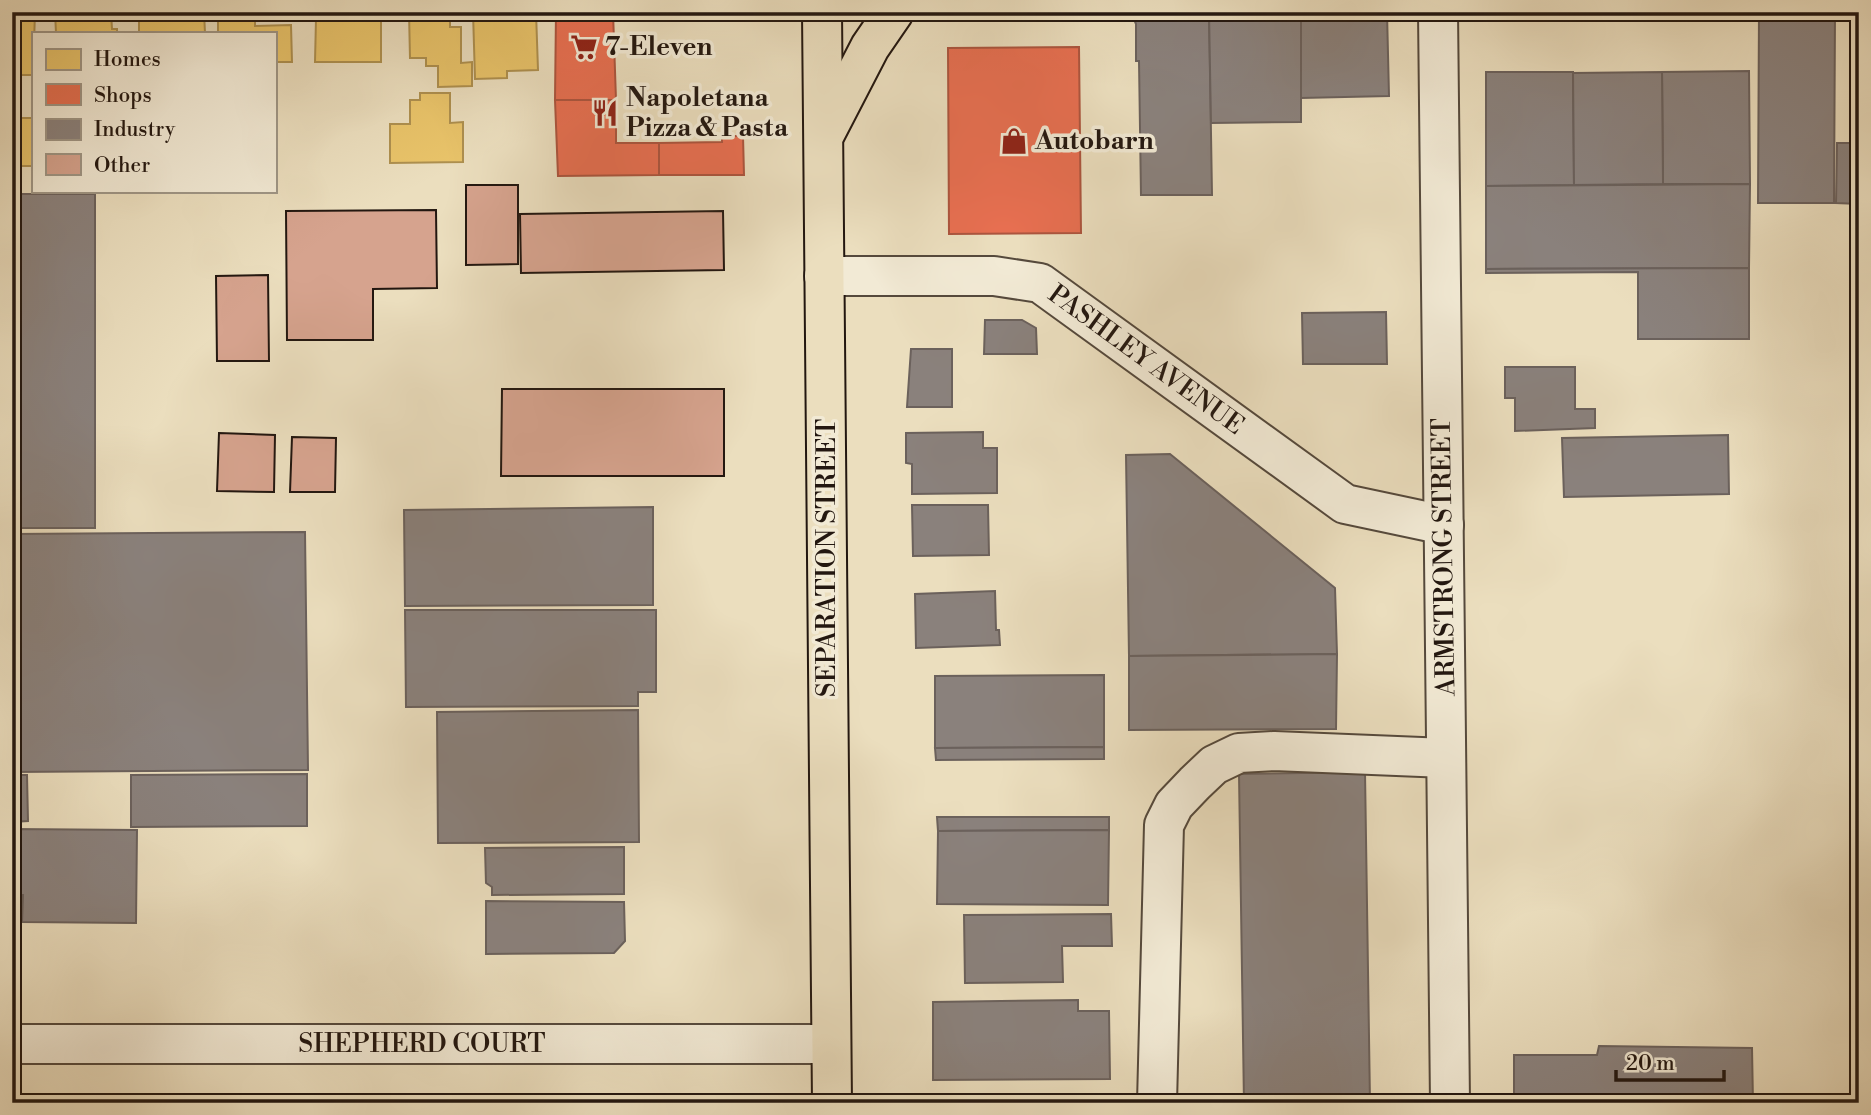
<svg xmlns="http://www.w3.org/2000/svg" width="1871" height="1115" font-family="'Libre Bodoni',serif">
	<rect width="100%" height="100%" fill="#ebdebe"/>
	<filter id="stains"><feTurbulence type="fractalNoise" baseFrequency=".00286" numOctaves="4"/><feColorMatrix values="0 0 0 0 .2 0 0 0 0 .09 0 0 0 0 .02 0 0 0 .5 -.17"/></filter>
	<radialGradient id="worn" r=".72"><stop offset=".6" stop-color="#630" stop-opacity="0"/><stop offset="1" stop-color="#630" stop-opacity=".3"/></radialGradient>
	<!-- homes -->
	<g fill="#e9c46a" stroke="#ae904f" stroke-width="2">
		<polygon points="12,12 35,12 33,75 12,75"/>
		<polygon points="55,12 111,12 112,29 117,29 117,33 56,33"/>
		<polygon points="139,12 204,12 205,33 139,33"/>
		<polygon points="218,12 255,12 255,26 291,25 292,62 275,62 275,33 218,33"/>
		<polygon points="334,12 381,12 381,62 315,62 316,19 334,19"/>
		<polygon points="409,12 450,12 450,27 461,27 461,63 472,62 472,86 438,87 438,66 426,66 426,58 410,58"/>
		<polygon points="473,12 536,12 538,70 507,71 507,78 475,79"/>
		<polygon points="420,93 450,93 450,123 463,122 463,162 390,163 390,124 410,124 410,100 420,100"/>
		<polygon points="17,118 33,118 33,166 18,166"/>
	</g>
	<!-- shops -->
	<g fill="#e76f51" stroke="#ac553e" stroke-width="2">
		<polygon points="556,12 613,12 616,100 555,100"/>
		<polygon points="1079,47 1081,233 949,234 948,48"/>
		<polygon points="555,100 616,100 616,143 659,143 659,175 558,176"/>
		<polygon points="722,136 743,136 744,175 659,175 659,143 722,142"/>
	</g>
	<!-- industry -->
	<g fill="#8a817c" stroke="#6b615c" stroke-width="2">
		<polygon points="1131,12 1209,12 1212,195 1141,195 1139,61 1136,61 1136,24"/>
		<polygon points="1301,12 1387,12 1389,96 1301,98"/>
		<polygon points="1301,12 1301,122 1211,123 1209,13"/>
		<polygon points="1759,12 1835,12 1834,203 1758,203"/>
		<polygon points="1749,71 1750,184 1663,184 1662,72"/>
		<polygon points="1486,72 1573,72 1574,185 1486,186"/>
		<polygon points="1662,72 1663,184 1574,185 1573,73"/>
		<polygon points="1837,143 1859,143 1859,204 1836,203"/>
		<polygon points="1750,184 1749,268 1486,269 1486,186"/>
		<rect x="12" y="194" width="83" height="334"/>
		<polygon points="1749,268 1749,339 1638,339 1638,272 1486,273 1486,269"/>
		<polygon points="1386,312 1387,364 1303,364 1302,313"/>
		<polygon points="985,320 1022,320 1036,328 1037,354 984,354"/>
		<polygon points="911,349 952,349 952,407 907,407"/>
		<polygon points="1505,367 1575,367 1575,409 1595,409 1595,428 1515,431 1515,398 1505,398"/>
		<polygon points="983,432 983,448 997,448 997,493 912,494 912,464 906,463 906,433"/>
		<polygon points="1728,435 1729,494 1564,497 1562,438"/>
		<polygon points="1170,454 1335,588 1337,654 1129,656 1126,455"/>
		<polygon points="912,505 988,505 989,555 913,556"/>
		<polygon points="653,507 653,605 405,606 404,510"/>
		<polygon points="305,532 308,770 12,772 12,534"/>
		<polygon points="995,591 996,630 999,630 1000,645 916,648 915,594"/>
		<polygon points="405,610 656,610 656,692 638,692 638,706 406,707"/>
		<polygon points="1337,654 1336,729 1129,730 1129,656"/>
		<polygon points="1104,675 1104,747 935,748 935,676"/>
		<polygon points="638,710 639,842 438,843 437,712"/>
		<polygon points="1104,747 1104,759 936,760 935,748"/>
		<polygon points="1365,772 1370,1103 1244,1103 1239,774"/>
		<polygon points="307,774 307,826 131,827 131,775"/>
		<polygon points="12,775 27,775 28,821 12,822"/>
		<polygon points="937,817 1109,817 1109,830 938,831"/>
		<polygon points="12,829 137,830 136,923 22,922 23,895 12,895"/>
		<polygon points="1109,830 1108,905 937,904 938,831"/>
		<polygon points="624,847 624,894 492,895 492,887 486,883 485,848"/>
		<polygon points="486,901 624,902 625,941 614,953 486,954"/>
		<polygon points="1111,914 1112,946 1062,946 1063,982 965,983 964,915"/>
		<polygon points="1078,1000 1078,1011 1109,1011 1110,1079 933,1080 933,1002"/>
		<polygon points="1599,1046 1752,1048 1753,1103 1514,1103 1514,1055 1597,1055"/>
	</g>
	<!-- building -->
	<g fill="#d6a38e" stroke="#231710" stroke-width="2">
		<polygon points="466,185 518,185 518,264 466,265"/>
		<polygon points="436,210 437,288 373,289 373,340 287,340 286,211"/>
		<polygon points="723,211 724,270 521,273 520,214"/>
		<polygon points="268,275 269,361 217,361 216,276"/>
		<polygon points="502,389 724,389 724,476 501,476"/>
		<polygon points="219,433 275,435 274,492 217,491"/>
		<polygon points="292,437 336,438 335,492 290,492"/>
	</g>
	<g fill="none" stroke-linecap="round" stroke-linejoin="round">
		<defs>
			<g id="minor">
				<polyline points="1438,12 1450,1103"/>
				<polyline points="824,276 994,276 1040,283 1345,504 1444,525"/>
				<polyline points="12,1044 831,1044"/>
				<polyline points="1157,1103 1164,825 1174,805 1195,783 1214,765 1239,753 1274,751 1446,758"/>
			</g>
			<g id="major">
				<polyline points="822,12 832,1103"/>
				<polyline points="826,132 870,47 894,12"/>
			</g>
		</defs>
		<!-- minor casing -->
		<use href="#minor" stroke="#55493c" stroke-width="42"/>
		<!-- major casing -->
		<use href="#major" stroke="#231710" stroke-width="42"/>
		<!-- minor -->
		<use href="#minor" stroke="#f2ead5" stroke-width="38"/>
		<!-- major -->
		<use href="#major" stroke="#ebdebe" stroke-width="38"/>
	</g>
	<!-- icons -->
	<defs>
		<symbol id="supermarket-bare" viewBox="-9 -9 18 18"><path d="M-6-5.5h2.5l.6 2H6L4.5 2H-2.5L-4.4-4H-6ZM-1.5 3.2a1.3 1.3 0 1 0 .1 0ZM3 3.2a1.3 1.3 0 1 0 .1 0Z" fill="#8f2418" stroke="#f2ead5" stroke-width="2.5" paint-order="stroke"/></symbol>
		<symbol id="restaurant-bare" viewBox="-9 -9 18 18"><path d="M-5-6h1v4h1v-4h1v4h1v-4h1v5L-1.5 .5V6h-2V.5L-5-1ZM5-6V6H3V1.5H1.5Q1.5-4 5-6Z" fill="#8f2418" stroke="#f2ead5" stroke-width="2.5" paint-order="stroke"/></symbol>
		<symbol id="shop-bare" viewBox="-9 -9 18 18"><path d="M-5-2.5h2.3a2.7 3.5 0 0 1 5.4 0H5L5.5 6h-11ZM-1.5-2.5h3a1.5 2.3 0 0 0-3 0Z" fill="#8f2418" stroke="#f2ead5" stroke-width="2.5" paint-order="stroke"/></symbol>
	</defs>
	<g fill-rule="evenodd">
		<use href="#supermarket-bare" x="565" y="28" width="38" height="38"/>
		<use href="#restaurant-bare" x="586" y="94" width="38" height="38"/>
		<use href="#shop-bare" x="995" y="122" width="38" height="38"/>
	</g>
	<g text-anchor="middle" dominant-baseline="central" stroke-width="7" stroke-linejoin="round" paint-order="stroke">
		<!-- poi labels -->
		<g font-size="26" font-weight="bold" fill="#231710" stroke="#f2ead5" text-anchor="start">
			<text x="605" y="47">7-Eleven</text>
			<text x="626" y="98">Napoletana<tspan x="626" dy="30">Pizza &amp; Pasta</tspan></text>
			<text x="1035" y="141">Autobarn</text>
		</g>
		<!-- street labels -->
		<g font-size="26" fill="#231710" stroke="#f2ead5">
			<text transform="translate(1146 360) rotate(36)">PASHLEY AVENUE</text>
			<text transform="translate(1444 557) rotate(-91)">ARMSTRONG STREET</text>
			<text transform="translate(827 558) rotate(-90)">SEPARATION STREET</text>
			<text x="422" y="1044">SHEPHERD COURT</text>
		</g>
	</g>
	<!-- margin -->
	<rect width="1871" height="1115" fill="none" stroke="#ebdebe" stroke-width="42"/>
	<rect x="14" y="14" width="1843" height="1087" fill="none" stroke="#231710" stroke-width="3.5"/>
	<rect x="21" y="21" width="1829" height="1073" fill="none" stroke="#231710" stroke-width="2"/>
	<!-- legend -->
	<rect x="32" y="32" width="245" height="161" fill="#f2ead5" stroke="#9f9686" stroke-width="2"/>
	<rect x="46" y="49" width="35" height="21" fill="#e9c46a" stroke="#9f9686" stroke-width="2"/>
	<text x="94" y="66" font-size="21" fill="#231710">Homes</text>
	<rect x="46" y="84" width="35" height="21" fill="#e76f51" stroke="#9f9686" stroke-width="2"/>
	<text x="94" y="102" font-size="21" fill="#231710">Shops</text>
	<rect x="46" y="119" width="35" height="21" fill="#8a817c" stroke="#9f9686" stroke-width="2"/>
	<text x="94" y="136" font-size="21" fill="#231710">Industry</text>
	<rect x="46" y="154" width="35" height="21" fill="#d6a38e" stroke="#9f9686" stroke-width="2"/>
	<text x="94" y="172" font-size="21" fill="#231710">Other</text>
	<!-- scale -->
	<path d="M1616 1070v10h108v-10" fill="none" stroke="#231710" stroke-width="3.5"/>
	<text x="1626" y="1070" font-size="21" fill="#231710" stroke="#f2ead5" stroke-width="5" paint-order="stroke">20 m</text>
	<rect width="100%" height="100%" filter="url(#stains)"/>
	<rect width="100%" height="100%" fill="url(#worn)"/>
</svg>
